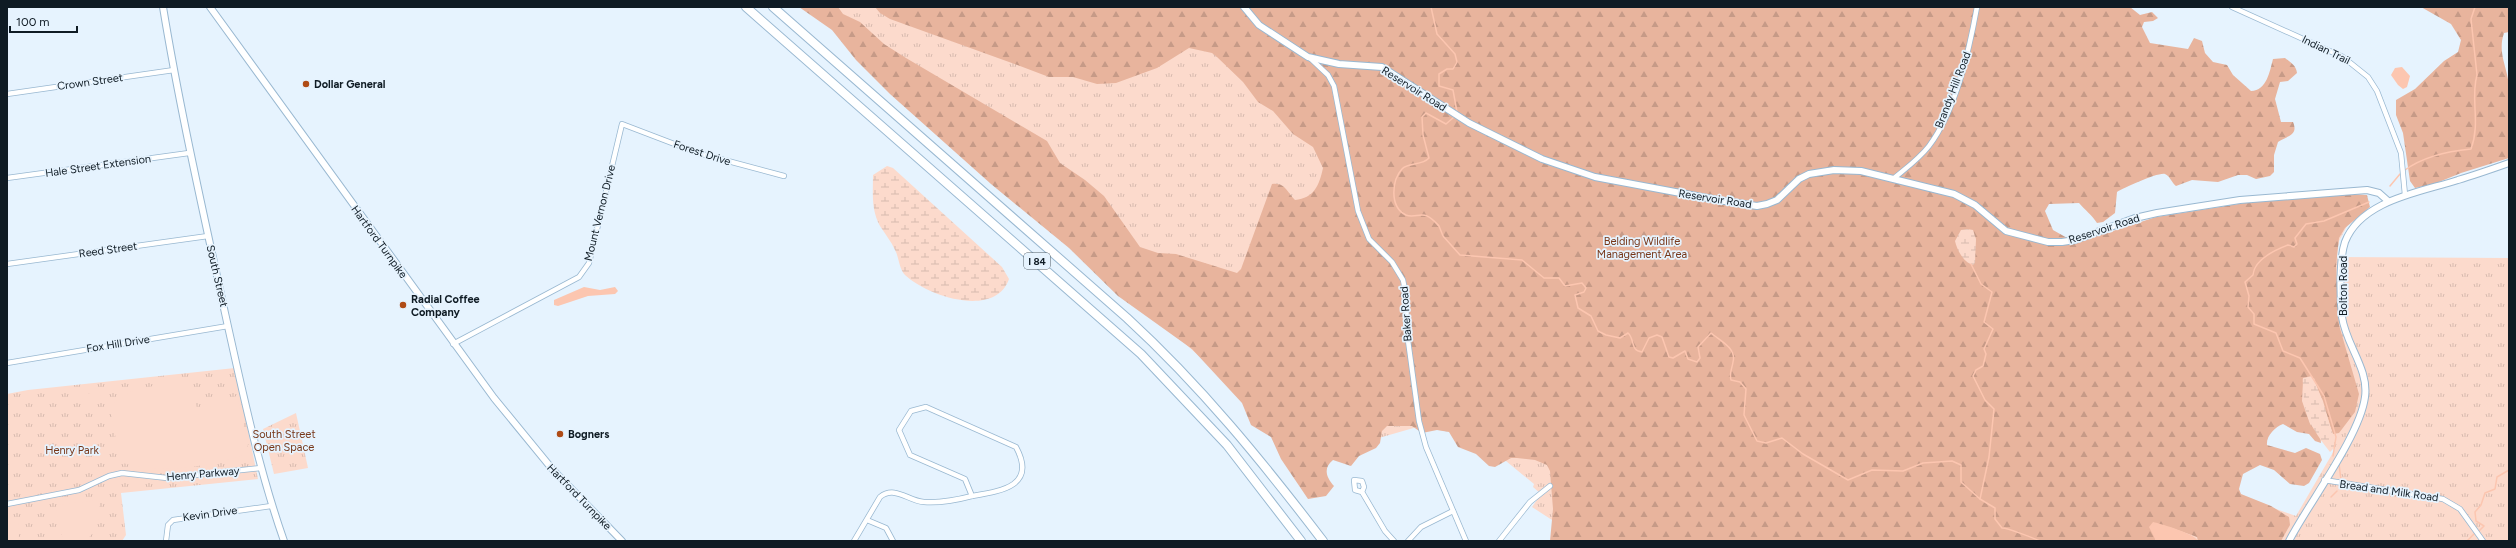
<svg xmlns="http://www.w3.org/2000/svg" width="2516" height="548" font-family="Figtree,sans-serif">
	<defs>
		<pattern id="grass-tufts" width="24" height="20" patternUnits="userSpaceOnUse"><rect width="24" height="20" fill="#fcdacc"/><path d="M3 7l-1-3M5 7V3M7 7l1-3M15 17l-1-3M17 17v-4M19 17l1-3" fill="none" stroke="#d7baaf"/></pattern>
		<pattern id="forest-firs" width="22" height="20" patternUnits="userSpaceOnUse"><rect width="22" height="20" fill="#e8b49d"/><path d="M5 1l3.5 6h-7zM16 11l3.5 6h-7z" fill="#c69a87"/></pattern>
		<pattern id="wetland-marsh" width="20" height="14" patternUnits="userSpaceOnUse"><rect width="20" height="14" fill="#fcdacc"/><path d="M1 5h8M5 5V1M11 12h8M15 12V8" fill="none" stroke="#d7baaf"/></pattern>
	</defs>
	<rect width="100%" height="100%" fill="#e6f3fe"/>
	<!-- grass -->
	<g fill="url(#grass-tufts)" fill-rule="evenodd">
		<path d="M811 7 1134 8 2046 247 2347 226 2339 241 2336 257 2509 258V541H1567L1569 531 1532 507 1541 494 1533 487 1534 484 1495 452 1497 438 1417 427 1344 448 1220 375ZM2279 415 2335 449 2296 516 2231 493Z"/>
		<polygon points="235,368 258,479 121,493 126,535 122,541 7,541 7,394 28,390"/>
		<polygon points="296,413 308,468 274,474 263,429"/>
	</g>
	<!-- forest -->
	<g fill="url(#forest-firs)">
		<path d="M799 7H838L843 14 860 22 884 44 906 58 1047 141 1060 163 1085 180 1104 196 1140 247 1158 253 1176 254 1237 273 1241 269 1272 184C1285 182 1287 192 1295 200 1314 198 1319 186 1323 168L1313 147 1293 134 1273 111 1258 102 1243 82 1217 57 1212 53 1189 48 1157 68 1116 83 1097 84 1073 77H1049L1020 66 890 19 880 13 875 7H2130L2140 15 2152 12 2158 18 2153 21 2144 22 2142 27 2150 43 2188 49 2194 38 2202 41 2205 53 2213 62 2227 65 2233 75 2251 91C2267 91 2270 70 2273 59L2285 58C2291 63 2296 65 2297 73L2288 81 2280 82 2275 99 2281 122H2293C2299 136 2286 136 2278 142L2274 155V172L2270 176 2256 179 2247 175H2238L2218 182 2192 180 2176 186C2172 183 2170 176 2165 174 2158 172 2124 188 2117 192L2115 213 2103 222 2097 223C2092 215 2085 210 2079 203L2049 204 2045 211 2053 230 2076 243 2156 217 2257 201 2350 194 2367 195 2370 207 2345 228 2339 238 2336 266 2339 325 2359 394 2355 412 2339 433 2333 434 2314 378 2303 381 2302 401 2310 424 2320 435 2321 443 2315 441 2309 434 2297 432 2283 424C2275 427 2266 436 2267 445L2295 453 2306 448 2320 454 2322 460 2309 483 2304 486 2290 484 2274 470 2260 465 2243 474 2239 489 2241 494 2271 506 2289 517 2290 525 2281 541H2198L2197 537 2169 527 2155 538 2156 541H1550L1553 509 1550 471 1547 465 1535 460 1517 458H1511L1495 467 1489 466 1476 454 1458 447 1449 432 1437 430 1422 433 1412 426H1387L1382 431 1380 443 1376 448 1359 456 1351 466 1333 460C1323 468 1326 477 1334 486L1326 496 1308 499 1281 459 1271 437 1251 425 1242 403 1192 349 1118 296 1069 248 991 184 890 94 856 60 832 30Z"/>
		<path d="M2421 7H2509V32L2504 33C2497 53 2508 68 2509 87 2510 111 2509 135 2509 158L2461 173 2434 184 2415 188 2410 181 2403 133 2396 115V100L2415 89 2444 61 2458 52 2461 40 2451 24Z"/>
	</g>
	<!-- wetland -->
	<g fill="url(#wetland-marsh)">
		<path d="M887 166 893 168 1002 267 1009 279C995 319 927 296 905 275 899 269 899 257 895 250 891 241 885 234 880 226 871 210 873 193 873 175Z"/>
		<path d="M1967 229 1973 230 1976 239 1975 263 1973 265C1963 262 1957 250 1955 241L1961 230Z"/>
		<path d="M2312 376 2323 401 2336 446 2330 452C2316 434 2302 415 2304 391 2304 386 2302 382 2303 378Z"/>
	</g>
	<!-- pitch -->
	<g fill="#fcdacc">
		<path d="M189 379 199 416 216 403 237 396 248 445 245 455C206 467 161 475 120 462L110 407 111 404 134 390Z"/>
		<polygon points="100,392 101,403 83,405 82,394"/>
		<path d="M99 500C101 515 98 531 85 541H63L56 509 58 505Z"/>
		<polygon points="18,522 19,541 7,541 7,524"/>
	</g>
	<!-- water -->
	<g fill="#fcc6b0">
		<polygon points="2402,67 2410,76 2407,87 2403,89 2398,85 2391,75 2395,68"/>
		<polygon points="584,287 600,290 615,287 618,291 615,294 588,296 558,306 554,305 554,300"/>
		<path d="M2153 522C2162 524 2195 534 2198 541H2156L2149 527Z"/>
	</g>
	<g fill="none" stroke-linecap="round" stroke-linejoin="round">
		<!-- stream -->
		<g stroke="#fcc6b0" stroke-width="1.5">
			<polyline points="1300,7 1306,7"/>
			<polyline points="1431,7 1437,34 1455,54 1457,62 1453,69 1447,69 1439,74 1439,86 1453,90 1457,112"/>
			<path d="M1454 117 1446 124 1426 113 1422 117 1423 135 1429 158C1422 166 1408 162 1402 169 1392 180 1389 207 1406 215 1413 218 1421 213 1427 216 1432 218 1436 223 1439 226L1443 236 1460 255 1522 260 1544 278H1559L1565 286 1582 283 1586 288 1584 292 1575 295 1578 308 1591 316 1598 331 1606 335 1620 338 1628 333C1635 339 1630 351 1642 352L1649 338 1657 335 1662 337 1669 357 1673 358 1685 351 1688 359 1697 362 1700 358 1698 347 1711 333C1719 340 1737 348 1733 362 1732 369 1729 373 1731 380L1740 382 1746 389 1744 415 1757 441 1766 443 1782 438 1803 454 1848 480 1872 470 1903 471 1923 463 1952 461 1961 465V482L1980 499 1995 508V519L2002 528C2008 528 2033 538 2040 541"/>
			<path d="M2405 170C2423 157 2449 151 2471 149 2481 122 2470 99 2477 75L2471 19 2475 7"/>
			<polyline points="2390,186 2400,174"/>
			<polyline points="1971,264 1981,284 1992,292 1984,322 1993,329 1984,349 1986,354 1983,366 1976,370 1973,376 1985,400 1994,409 1989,457 1980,499"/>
			<path d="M2333 456 2336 437 2324 396 2300 358 2283 351 2276 333 2254 324V314L2248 307 2249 296 2245 282 2253 275C2254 260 2275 250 2288 245L2294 247 2297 244 2295 238 2306 224 2324 221 2369 202"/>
			<polyline points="2339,464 2341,480"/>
			<polyline points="2331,497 2337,491"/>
			<polyline points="2479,531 2484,526 2476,521 2475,512 2481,505 2485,493 2495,489 2497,477 2509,470"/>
			<polyline points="2467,541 2475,533"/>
		</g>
		<defs>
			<g id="street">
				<polyline points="2232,7 2343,57 2368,77 2377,91 2401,153 2405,195"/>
				<polyline points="1310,58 1328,75 1334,86 1358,211 1369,239 1392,262 1403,280 1406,295 1407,333 1419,421 1426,447 1466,541"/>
				<polyline points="7,94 174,70"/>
				<polyline points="7,178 189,153"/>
				<path d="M1893 179C1905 169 1919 159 1929 146 1956 110 1969 51 1977 7"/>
				<polyline points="7,264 208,236"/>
				<polyline points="453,344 579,277 589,263 622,124 698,153 784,176"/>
				<polyline points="7,363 228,326"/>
				<path d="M926 407 1016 447C1037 486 1002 491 972 496L965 479 910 455 899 430 911 411Z"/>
				<polyline points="2324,480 2443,499 2460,509 2483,541"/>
				<polyline points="1362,492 1364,487 1362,481 1354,480 1355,490 1362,492 1385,531 1394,541"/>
				<polyline points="7,504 79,490 109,476 122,473 167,478 261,468"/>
				<polyline points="867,520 886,528 893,541"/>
				<polyline points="166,541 168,525 173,520 271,506"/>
				<path d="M854 541 880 497C895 485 908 501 924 502 940 503 957 500 972 496"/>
				<polyline points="1408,541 1421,527 1453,511"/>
				<polyline points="1499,541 1530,502 1550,486"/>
			</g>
			<g id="secondary">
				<path d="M163 7C180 110 203 211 225 313 242 389 258 467 284 541"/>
				<polyline points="210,7 494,398 553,470 622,541"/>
				<polyline points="1244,7 1259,25 1308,57 1339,64 1382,67 1469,123 1542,159 1595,177 1718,200 1757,206 1767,204 1777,200 1799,179 1809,174 1834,170 1861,171 1954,194 1975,205 2006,231 2048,242 2062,242 2075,240 2135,218 2157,213 2240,200 2367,190 2379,193 2388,201"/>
				<path d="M2289 541C2308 504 2360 436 2365 397 2369 369 2346 345 2342 317 2340 298 2339 260 2345 242 2361 200 2421 192 2458 180 2475 175 2492 169 2509 163"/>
			</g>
			<g id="highway">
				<polyline points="746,7 1141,354 1227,445 1301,541"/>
				<path d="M773 7 1127 318C1201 386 1262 461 1323 541"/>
			</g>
		</defs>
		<!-- street casing -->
		<use href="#street" stroke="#99b8d1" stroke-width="6"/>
		<!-- secondary casing -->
		<use href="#secondary" stroke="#99b8d1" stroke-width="8"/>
		<!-- highway casing -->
		<use href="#highway" stroke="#99b8d1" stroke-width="10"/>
		<!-- street -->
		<use href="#street" stroke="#fff" stroke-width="4.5"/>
		<!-- secondary -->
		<use href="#secondary" stroke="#fff" stroke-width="6"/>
		<!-- highway -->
		<use href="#highway" stroke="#fff" stroke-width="8"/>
	</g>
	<!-- markers -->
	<g fill="#af4b16" stroke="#e6f3fe" stroke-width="1.5">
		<circle cx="306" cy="84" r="4"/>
		<circle cx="403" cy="305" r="4"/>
		<circle cx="560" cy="434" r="4"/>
	</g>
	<g text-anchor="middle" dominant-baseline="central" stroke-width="3.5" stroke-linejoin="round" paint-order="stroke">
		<!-- shield labels -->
		<rect fill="#e6f3fe" stroke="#505c65" stroke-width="1" x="1024" y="253" width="26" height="16" rx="3"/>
		<g font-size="10" font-weight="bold" fill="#0f1b24">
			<text x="1037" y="261">I 84</text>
		</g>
		<!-- street labels -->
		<g font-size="11" fill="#0f1b24" stroke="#e6f3fe">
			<text transform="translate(2326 50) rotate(26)">Indian Trail</text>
			<text transform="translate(90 82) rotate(-8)">Crown Street</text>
			<text transform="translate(1414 89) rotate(32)">Reservoir Road</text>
			<text transform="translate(1953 90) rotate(-69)">Brandy Hill Road</text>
			<text transform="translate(702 153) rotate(18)">Forest Drive</text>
			<text transform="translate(98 166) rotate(-8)">Hale Street Extension</text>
			<text transform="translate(1715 199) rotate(9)">Reservoir Road</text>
			<text transform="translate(600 213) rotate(-76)">Mount Vernon Drive</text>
			<text transform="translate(2104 229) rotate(-18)">Reservoir Road</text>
			<text transform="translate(379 242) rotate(54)">Hartford Turnpike</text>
			<text transform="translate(108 250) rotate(-8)">Reed Street</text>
			<text transform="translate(217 276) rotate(77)">South Street</text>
			<text transform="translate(2343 286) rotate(-90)">Bolton Road</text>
			<text transform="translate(1406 314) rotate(-94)">Baker Road</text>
			<text transform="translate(118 344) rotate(-9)">Fox Hill Drive</text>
			<text transform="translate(203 474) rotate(-5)">Henry Parkway</text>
			<text transform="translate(2389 491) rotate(8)">Bread and Milk Road</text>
			<text transform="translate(579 497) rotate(46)">Hartford Turnpike</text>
			<text transform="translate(210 514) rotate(-8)">Kevin Drive</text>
		</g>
		<!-- poi labels -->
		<g font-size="11" font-weight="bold" fill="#0f1b24" stroke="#e6f3fe" text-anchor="start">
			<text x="314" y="84">Dollar General</text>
			<text x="411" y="299">Radial Coffee<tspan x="411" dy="13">Company</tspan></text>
			<text x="568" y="434">Bogners</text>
		</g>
		<!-- park labels -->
		<g font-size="11" fill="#773719" stroke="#e6f3fe">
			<text x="1642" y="241">Belding Wildlife<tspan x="1642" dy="13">Management Area</tspan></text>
			<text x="284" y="434">South Street<tspan x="284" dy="13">Open Space</tspan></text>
			<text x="72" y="450">Henry Park</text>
		</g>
	</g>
	<!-- border -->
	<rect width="2516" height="548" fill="none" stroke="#0f1b24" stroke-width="16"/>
	<!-- scale -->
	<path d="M10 26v6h67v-6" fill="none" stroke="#0f1b24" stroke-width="2"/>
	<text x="16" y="26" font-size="12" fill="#0f1b24" stroke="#e6f3fe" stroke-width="3" paint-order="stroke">100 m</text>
</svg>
